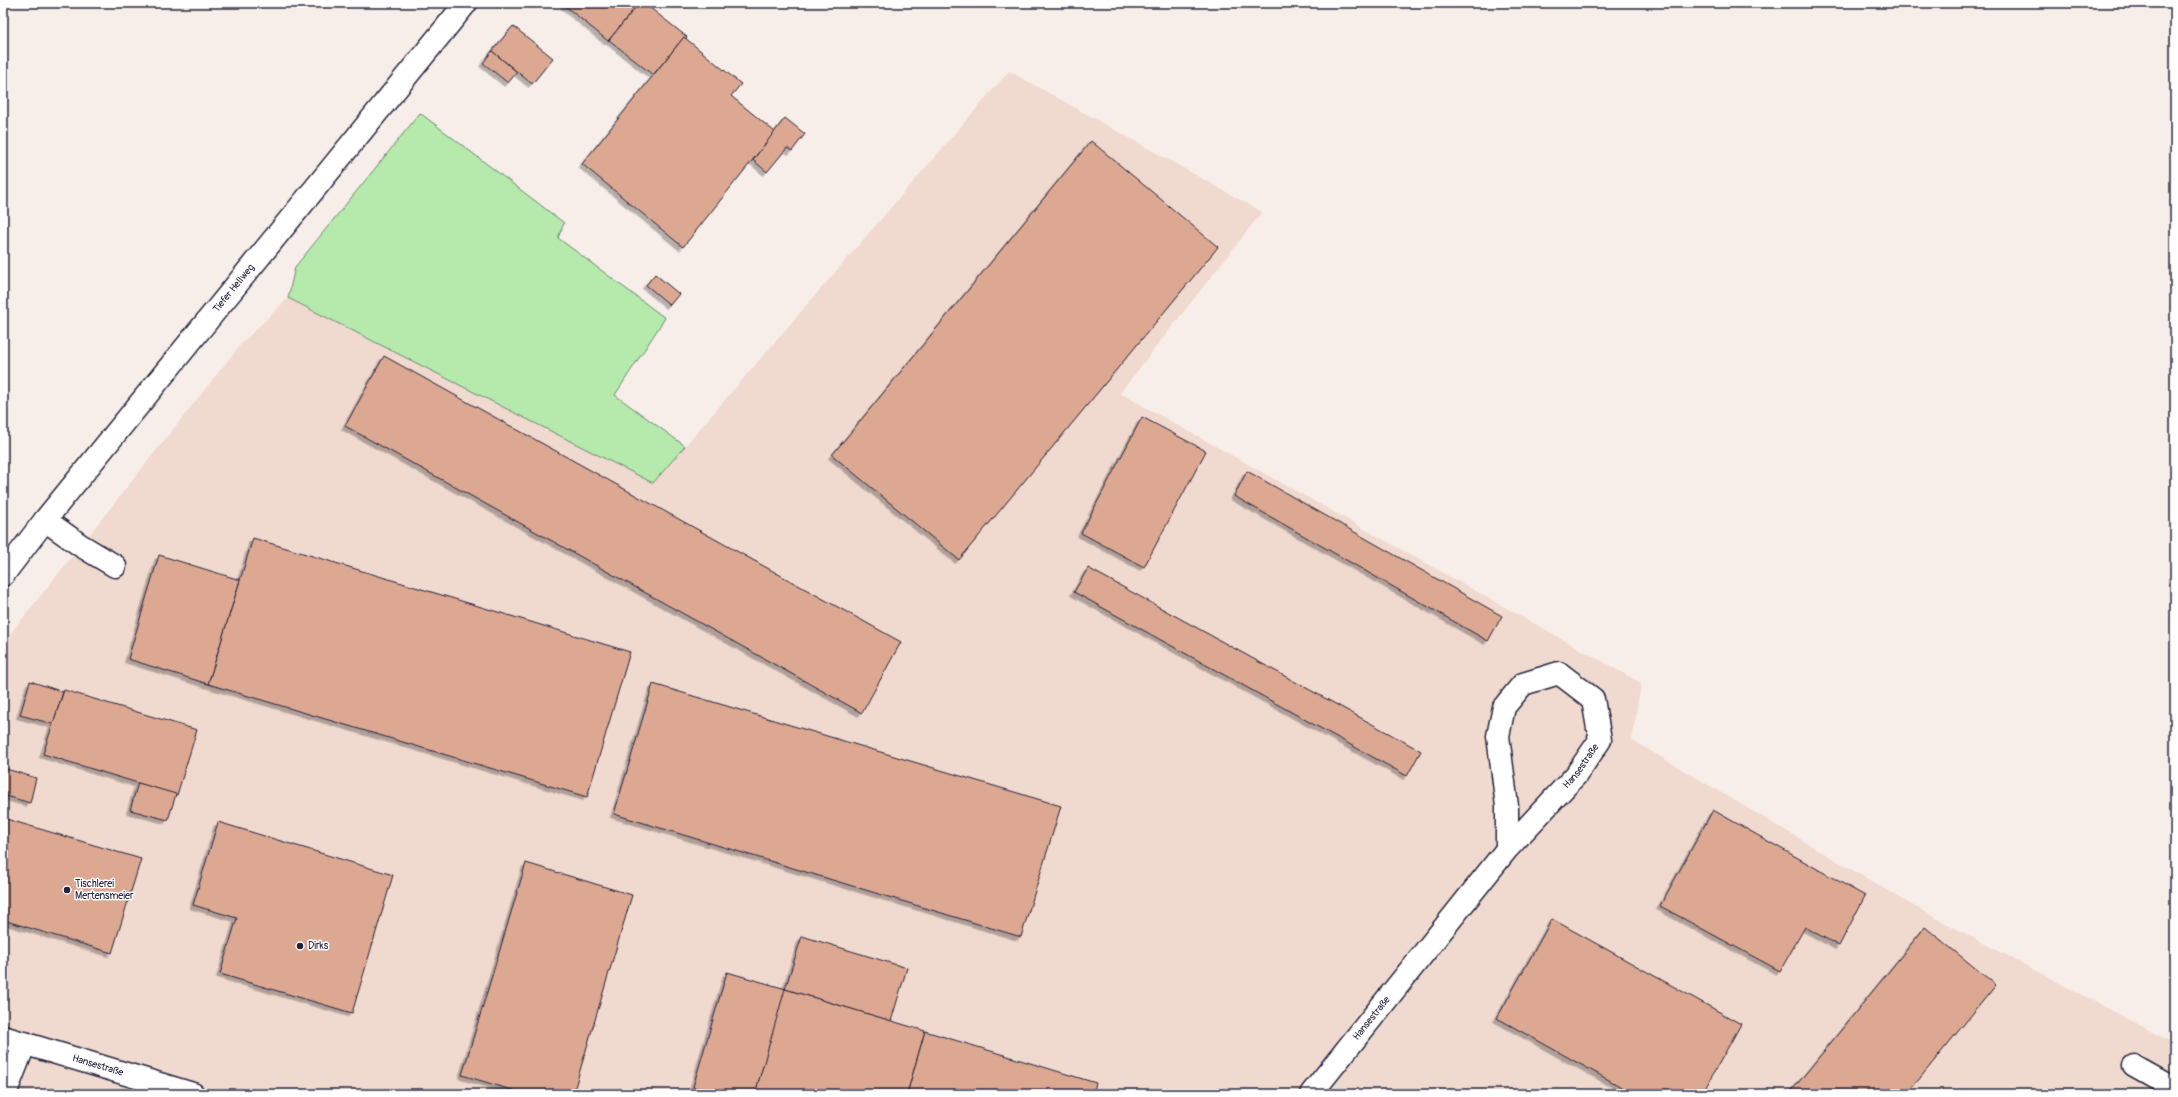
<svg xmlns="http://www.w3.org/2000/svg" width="2178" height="1097" font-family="Pangolin,sans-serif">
	<defs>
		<filter id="shadow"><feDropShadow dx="-3.5" dy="3.5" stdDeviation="0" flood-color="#0004"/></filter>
	</defs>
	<rect width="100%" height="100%" fill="#f8eee9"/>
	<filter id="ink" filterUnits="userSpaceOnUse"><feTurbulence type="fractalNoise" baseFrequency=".025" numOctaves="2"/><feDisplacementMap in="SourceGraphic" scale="8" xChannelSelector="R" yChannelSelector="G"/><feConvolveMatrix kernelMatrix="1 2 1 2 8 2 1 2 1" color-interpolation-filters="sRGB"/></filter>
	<g filter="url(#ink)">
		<!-- built -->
		<polygon fill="#f0d9cf" points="1009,71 1262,212 1120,393 1641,683 1632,740 1917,908 2175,1044 2175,1094 3,1094 3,643 241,344 288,298 653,483"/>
		<!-- green -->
		<polygon fill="#b5eaac" stroke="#6c8674" points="420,113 564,223 558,238 665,318 615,395 685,446 653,483 288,298 295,267"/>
		<!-- building -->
		<g fill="#dda892" stroke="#22223b" filter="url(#shadow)">
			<polygon points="566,3 639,3 608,41 564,5"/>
			<polygon points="639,3 644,3 687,37 686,39 684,37 653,75 609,40"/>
			<polygon points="513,26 553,58 532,84 492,51"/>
			<polygon points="684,37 741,84 731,96 775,132 683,247 582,164"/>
			<polygon points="492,51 517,72 508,83 483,63"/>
			<polygon points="785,118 805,134 792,151 787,148 767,172 753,160"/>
			<polygon points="1091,141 1218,247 959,560 832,455"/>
			<polygon points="655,274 679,294 670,305 646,285"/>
			<polygon points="384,356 901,642 862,713 345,426"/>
			<polygon points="1142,417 1206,451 1144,567 1081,533"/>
			<polygon points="1247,471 1502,616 1488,641 1234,496"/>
			<polygon points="253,538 630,652 587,797 208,684"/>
			<polygon points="159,555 240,580 208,684 128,659"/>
			<polygon points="1088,568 1421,751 1407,776 1074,592"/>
			<polygon points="30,681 63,692 53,724 20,715"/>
			<polygon points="653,684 1061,806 1021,937 614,814"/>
			<polygon points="64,690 197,730 177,795 43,754"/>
			<polygon points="3,768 36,778 30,803 3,795"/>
			<polygon points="138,783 176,794 168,820 130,810"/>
			<polygon points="1713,810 1865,896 1839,946 1805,927 1780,971 1660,906"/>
			<polygon points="3,818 141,859 112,953 3,920"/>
			<polygon points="218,822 393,875 352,1013 220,974 237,918 193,905"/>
			<polygon points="526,863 632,895 573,1094 525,1094 462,1075"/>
			<polygon points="1552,919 1741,1024 1702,1094 1634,1094 1497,1018"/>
			<polygon points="1925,927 1996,985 1907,1094 1789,1094"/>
			<polygon points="802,936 907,968 891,1021 785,989"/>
			<polygon points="727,972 786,989 755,1094 718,1094 693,1087"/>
			<polygon points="785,989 925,1031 907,1094 755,1094"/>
			<polygon points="925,1031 1096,1083 1093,1094 907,1094"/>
		</g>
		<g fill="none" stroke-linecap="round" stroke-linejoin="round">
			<defs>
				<g id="minor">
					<polyline points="45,520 80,545 115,566"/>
					<path id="s1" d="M3 575 45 520 466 3"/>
					<path id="s2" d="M3 1037 193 1094"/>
					<polyline points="2134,1066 2175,1089"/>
					<polyline points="5,1094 25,1043"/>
					<path id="s3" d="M1311 1094 1507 849 1576 775 1600 740 1593 699 1559 673 1523 684 1504 707 1498 736 1507 806V849"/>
				</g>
			</defs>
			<!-- minor casing -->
			<use href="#minor" stroke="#22223b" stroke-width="25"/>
			<!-- minor -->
			<use href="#minor" stroke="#fff" stroke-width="22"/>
		</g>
	</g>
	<!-- markers -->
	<g fill="#22223b" stroke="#fff" stroke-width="1.5">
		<circle cx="67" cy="890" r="4"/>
		<circle cx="300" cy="946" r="4"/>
	</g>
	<g text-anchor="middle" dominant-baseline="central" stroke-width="3" stroke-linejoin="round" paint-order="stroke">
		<!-- street labels -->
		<g font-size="10" fill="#22223b" stroke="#fff">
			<text stroke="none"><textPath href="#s1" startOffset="368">Tiefer Hellweg</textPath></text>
			<text stroke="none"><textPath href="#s3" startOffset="425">Hansestraße</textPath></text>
			<text stroke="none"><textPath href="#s3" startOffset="97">Hansestraße</textPath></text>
			<text stroke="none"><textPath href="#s2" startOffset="99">Hansestraße</textPath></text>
		</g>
		<!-- poi labels -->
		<g font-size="10" fill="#22223b" stroke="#fff" text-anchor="start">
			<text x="75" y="884">Tischlerei<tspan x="75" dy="12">Mertensmeier</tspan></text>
			<text x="308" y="946">Dirks</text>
		</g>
	</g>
	<!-- margin -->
	<rect width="2178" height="1097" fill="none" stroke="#fff" stroke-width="16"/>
	<rect x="8" y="8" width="2162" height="1081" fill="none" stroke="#22223b" stroke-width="1.5" filter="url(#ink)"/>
</svg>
